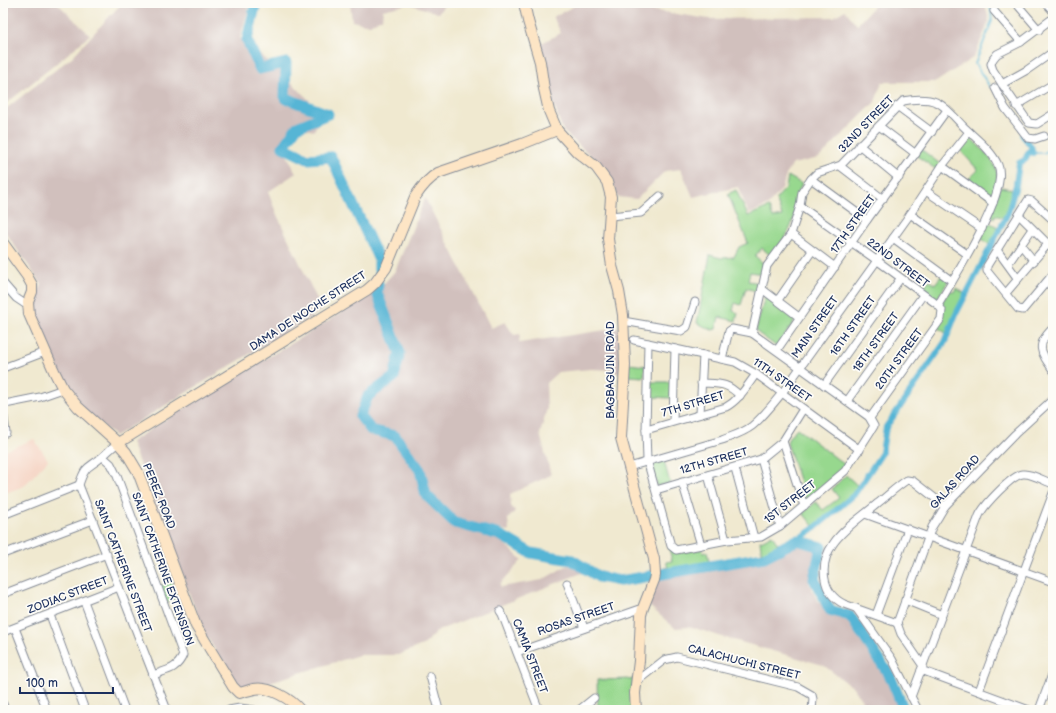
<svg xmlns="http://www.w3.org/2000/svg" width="1056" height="713" font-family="'Balsamiq Sans',sans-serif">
	<rect width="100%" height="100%" fill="#fdfcf7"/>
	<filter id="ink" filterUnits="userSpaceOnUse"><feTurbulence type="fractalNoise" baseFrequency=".025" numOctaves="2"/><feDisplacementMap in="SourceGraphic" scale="8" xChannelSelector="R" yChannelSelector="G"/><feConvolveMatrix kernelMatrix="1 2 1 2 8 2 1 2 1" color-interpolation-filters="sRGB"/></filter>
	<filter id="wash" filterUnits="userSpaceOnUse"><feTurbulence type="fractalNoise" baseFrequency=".012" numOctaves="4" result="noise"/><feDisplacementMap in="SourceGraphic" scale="16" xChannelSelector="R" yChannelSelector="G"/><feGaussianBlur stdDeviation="0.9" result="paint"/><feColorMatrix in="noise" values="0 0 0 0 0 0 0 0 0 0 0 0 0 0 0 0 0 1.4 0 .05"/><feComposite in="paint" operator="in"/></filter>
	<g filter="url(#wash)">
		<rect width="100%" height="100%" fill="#f0e9d0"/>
		<!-- built -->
		<polygon fill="#f5d3c2" points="34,439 48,460 24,486 3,494 3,452"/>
		<!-- industrial -->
		<g fill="#d1c0bd">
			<polygon points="3,3 57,3 90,35 58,62 3,106"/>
			<polygon points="122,3 250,3 240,38 277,68 322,113 314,131 297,127 283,147 296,173 268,192 277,215 322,310 115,436 72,401 30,304 42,285 3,229 3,111 72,57"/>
			<polygon points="350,3 446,3 438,13 409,4 383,10 382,19 379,19 370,25 352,21"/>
			<polygon points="580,3 636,3 638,8 709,19 834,17 845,10 857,25 877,3 985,3 989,21 974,57 936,82 882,82 875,102 819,158 793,164 787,172 782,189 768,205 749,214 738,187 693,197 681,169 665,171 637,199 617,197 613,184 599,163 563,131 551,96 549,68 547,70 538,45 561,33 553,17"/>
			<polygon points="425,198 491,328 505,322 514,335 520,334 519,343 619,328 621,373 616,373 615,370 591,369 558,372 546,383 547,408 540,434 551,475 510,494 511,506 515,511 508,519 509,531 481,526 457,520 430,493 425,471 399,433 372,428 364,411 369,401 395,381 402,369 400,345 379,289 395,271"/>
			<polygon points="374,293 397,354 388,379 367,393 356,415 367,432 393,437 418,472 425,499 456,527 482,532 497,537 522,560 500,584 501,587 542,580 568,565 584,572 437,631 425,644 398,655 359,655 240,691 204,632 131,442 165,420"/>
			<polygon points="800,544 815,548 809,583 817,600 830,614 849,622 884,673 899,710 868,710 854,688 823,665 719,636 698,629 688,627 675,628 648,605 658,577 766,561"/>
		</g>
		<!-- green -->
		<g fill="#97d88e" stroke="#598476">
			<path d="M970 139H972C981 149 999 163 997 178 996 185 993 192 992 199L968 180 978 170 960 150Z"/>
			<polygon points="921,149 940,164 937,170 917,156"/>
			<path d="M788 176 802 184C798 191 798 197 797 205 793 225 786 242 770 255L762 248 755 256 764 264 762 274 750 272 748 281 760 283 759 292 746 288 741 305 735 303 733 311 738 313 736 321 719 317 716 329 712 330 697 323 710 255 721 258 734 257 739 247 748 243 728 194 736 190 748 216 769 207 773 218 782 216 776 199 786 188Z"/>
			<polygon points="1001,187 1017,190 1004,218 995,215 994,218 990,215 1000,188"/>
			<polygon points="988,222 998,227 990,245 980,238"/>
			<polygon points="941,276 949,280 936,301 922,291 928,280 935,284"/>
			<polygon points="956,288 965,294 946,333 938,328 940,305 950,290 954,292"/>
			<polygon points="765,296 795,316 795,320 777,347 758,333 756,330"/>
			<polygon points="629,364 645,366 644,377 629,376"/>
			<polygon points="651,382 672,382 671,398 650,397"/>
			<path d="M797 428 845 465C838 479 819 489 807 499L805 498 787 443 789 437Z"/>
			<polygon points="664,461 670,483 657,486 652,467 654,463"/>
			<polygon points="846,475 858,486 853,494 814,527 803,513 816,502 823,510 839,498 832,489"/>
			<polygon points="772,535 779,546 772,552 762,555 760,541 763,540"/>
			<polygon points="669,548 678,553 702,549 703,553 707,552 710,565 660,573 661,569 668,567 666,562 672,561"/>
			<polygon points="172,582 178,598 166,603 160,586"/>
			<polygon points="633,679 632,710 598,710 597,680"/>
		</g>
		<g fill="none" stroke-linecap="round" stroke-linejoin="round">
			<!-- stream -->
			<g stroke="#56b5d5" stroke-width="2">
				<polyline points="990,87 975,64 992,21 990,3"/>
				<polyline points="1033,153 1044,153 1053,147"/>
			</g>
			<!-- canal -->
			<polyline stroke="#56b5d5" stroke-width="6" points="797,540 816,527 854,495 882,453 886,427 945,342 956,314 1008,213 1016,185 1019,163 1025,160 1029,151 1033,153 1031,146 1023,136"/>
			<!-- river -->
			<g stroke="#56b5d5" stroke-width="11">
				<polyline points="256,3 247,40 260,69 286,63 285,98 328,114 297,127 283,147 308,159 331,157 379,260 379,270"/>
				<polyline points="378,284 377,293 400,353 394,377 368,396 360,416 371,430 395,436 420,470 426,495 455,523 500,535 531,553 572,560 599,577 620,581 764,557 797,540 821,547 814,579 830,610 850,616 890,676 904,710"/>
			</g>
		</g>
	</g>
	<g filter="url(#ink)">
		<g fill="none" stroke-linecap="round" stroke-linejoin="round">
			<defs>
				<g id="street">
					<polyline points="1016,3 1039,30"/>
					<polyline points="1046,3 1053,11"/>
					<polyline points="994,11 1021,42"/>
					<polyline points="1053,18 1021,42 997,54 993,59 991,64 993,70 1002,84 1029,123 1037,124 1053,114"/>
					<polyline points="1002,84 1027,70 1053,52"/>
					<polyline points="995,88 1005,108 1028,138 1035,139 1044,136"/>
					<polyline points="897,106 932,132"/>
					<polyline points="1016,106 1053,84"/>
					<polyline points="879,126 916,154"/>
					<polyline points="859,145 899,178"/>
					<polyline points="840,166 883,199"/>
					<polyline points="942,166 993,203"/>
					<polyline points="811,179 867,220"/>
					<polyline points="926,191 982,229"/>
					<polyline points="800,206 875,259 938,305 942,310 941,319 870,418"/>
					<polyline points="910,214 967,254"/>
					<polyline points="1019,215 1053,249"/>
					<polyline points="610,216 641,213 660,196"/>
					<polyline points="1053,220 1032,201 1028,200 987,266 987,271 1018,309 1023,310 1053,274"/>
					<polyline points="791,234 835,267"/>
					<polyline points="893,238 952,281"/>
					<polyline points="1021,245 1034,261"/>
					<polyline points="997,250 1018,279"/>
					<polyline points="1008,264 1032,229"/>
					<polyline points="3,283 16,298 28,306"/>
					<polyline points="762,289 799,317"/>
					<polyline points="1006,293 1048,244"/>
					<polyline points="778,300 812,251"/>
					<polyline points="623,321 681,331 687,327 695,302"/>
					<path d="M1053 328C1035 345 1040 352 1053 370"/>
					<path d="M752 333 767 266 791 234 800 206 802 192 811 179 817 173 841 165 903 101C912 99 927 98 936 102 945 105 957 120 963 126 975 138 991 149 998 165 1010 192 953 280 938 305"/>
					<polyline points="634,340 735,362 756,374 860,450"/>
					<polyline points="648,343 646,431 647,460 671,546 676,550 727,540 761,537 780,526 845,471 874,426 869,417 752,333 732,329 729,331 722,359"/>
					<polyline points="777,350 867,220 947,110"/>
					<polyline points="3,368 45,352"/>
					<path d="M701 383C719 384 727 382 740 396"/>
					<polyline points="824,385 900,279"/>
					<polyline points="847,401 923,295"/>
					<polyline points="3,407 5,404 40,397 63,389"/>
					<polyline points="3,411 6,433"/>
					<polyline points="700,414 703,355"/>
					<polyline points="673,421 675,349"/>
					<path d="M646 430 726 407C739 400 747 386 756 374"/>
					<polyline points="783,441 804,506"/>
					<path d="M118 443C112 447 108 452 103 456 89 469 86 463 79 485L167 710"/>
					<path d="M103 457 111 464 117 476 183 655C177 670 166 670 153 675"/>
					<polyline points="761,459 780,526"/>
					<path d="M629 467 722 440C732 436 743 433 752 426 763 417 773 404 782 393L911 213 942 166 969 132"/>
					<polyline points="735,468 754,538"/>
					<polyline points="708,475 726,540"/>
					<polyline points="682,482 701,545"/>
					<polyline points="656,490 761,459 783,441 803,409"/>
					<polyline points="865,514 1053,582"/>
					<polyline points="3,515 79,485"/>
					<polyline points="3,554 93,520"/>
					<polyline points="567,583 584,628"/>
					<polyline points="3,594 107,554"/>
					<polyline points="905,600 942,615"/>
					<polyline points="84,601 125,710"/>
					<polyline points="856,608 892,659 918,710"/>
					<polyline points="500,611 502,614 539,710"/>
					<polyline points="50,615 85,710"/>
					<polyline points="876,615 908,529"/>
					<path d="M897 623 844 604C821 593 819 564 833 544 844 528 863 516 878 503 887 496 896 487 907 480L913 481 945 506"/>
					<polyline points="15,628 47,710"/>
					<polyline points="3,632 119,587"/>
					<polyline points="517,652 643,608"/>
					<polyline points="923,666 901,634 897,623 932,527 939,516 945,506 1015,434 1053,399"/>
					<polyline points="921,670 1029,710"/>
					<polyline points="430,676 439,710"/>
					<polyline points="636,682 664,660 677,657 798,687 812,695 813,699 812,710"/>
					<polyline points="979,691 1053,493"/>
					<path d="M911 697 979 516C983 506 1012 475 1023 474 1032 473 1044 481 1053 484"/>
					<polyline points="3,704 5,710"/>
					<polyline points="229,710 240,708 254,710"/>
					<polyline points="579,710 594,698"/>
					<polyline points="1039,710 1053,672"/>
				</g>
				<g id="secondary">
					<polyline points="524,3 528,21 540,62 544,89 549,111 557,130 577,152 596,167 607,182 611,197 608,239 612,266 619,291 623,315 625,365 621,438 654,559 655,575 654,580 643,608 641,615 639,661 635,693 636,710"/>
					<path d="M3 243 27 276 32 285V292L28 302 29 314 54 371 63 389 78 407 118 443 126 452 138 472 196 626 233 687 239 693C244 692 249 690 254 689 269 686 291 699 300 710"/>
					<path d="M118 443 367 290 375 283 386 268 415 197C422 186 428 179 438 173L522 144 557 130"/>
				</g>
			</defs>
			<!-- street casing -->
			<use href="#street" stroke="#868c97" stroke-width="9"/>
			<!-- secondary casing -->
			<use href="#secondary" stroke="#868c97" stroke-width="12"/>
			<!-- street -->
			<use href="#street" stroke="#fff" stroke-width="7"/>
			<!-- secondary -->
			<use href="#secondary" stroke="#fde5c5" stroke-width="10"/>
		</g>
	</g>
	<g text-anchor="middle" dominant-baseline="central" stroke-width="3.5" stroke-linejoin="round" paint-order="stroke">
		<!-- street labels -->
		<g font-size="11" fill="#1b2f5e" stroke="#fdfcf7">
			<text transform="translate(866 124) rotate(-46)">32ND STREET</text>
			<text transform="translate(853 224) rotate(-55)">17TH STREET</text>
			<text transform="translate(898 263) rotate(37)">22ND STREET</text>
			<text transform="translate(308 311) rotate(-33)">DAMA DE NOCHE STREET</text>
			<text transform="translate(853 326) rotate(-55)">16TH STREET</text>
			<text transform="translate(815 327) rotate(-55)">MAIN STREET</text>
			<text transform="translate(876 342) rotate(-54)">18TH STREET</text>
			<text transform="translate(899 359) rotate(-54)">20TH STREET</text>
			<text transform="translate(610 370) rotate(-90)">BAGBAGUIN ROAD</text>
			<text transform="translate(782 380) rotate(35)">11TH STREET</text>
			<text transform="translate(693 404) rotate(-17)">7TH STREET</text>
			<text transform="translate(714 461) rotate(-16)">12TH STREET</text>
			<text transform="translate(955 482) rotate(-48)">GALAS ROAD</text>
			<text transform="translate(159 496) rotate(68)">PEREZ ROAD</text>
			<text transform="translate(790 502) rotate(-38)">1ST STREET</text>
			<text transform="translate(123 566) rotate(69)">SAINT CATHERINE STREET</text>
			<text transform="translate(163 569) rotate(70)">SAINT CATHERINE EXTENSION</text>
			<text transform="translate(68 595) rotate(-21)">ZODIAC STREET</text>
			<text transform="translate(576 619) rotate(-19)">ROSAS STREET</text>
			<text transform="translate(530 656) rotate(69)">CAMIA STREET</text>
			<text transform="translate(744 662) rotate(14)">CALACHUCHI STREET</text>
		</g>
	</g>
	<!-- margin -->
	<rect width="1056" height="713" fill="none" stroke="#fdfcf7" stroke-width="16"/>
	<!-- scale -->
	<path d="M20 687v6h93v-6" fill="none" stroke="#1b2f5e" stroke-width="2"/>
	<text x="26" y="687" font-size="12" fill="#1b2f5e" stroke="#fdfcf7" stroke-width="3" paint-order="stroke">100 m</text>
</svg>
